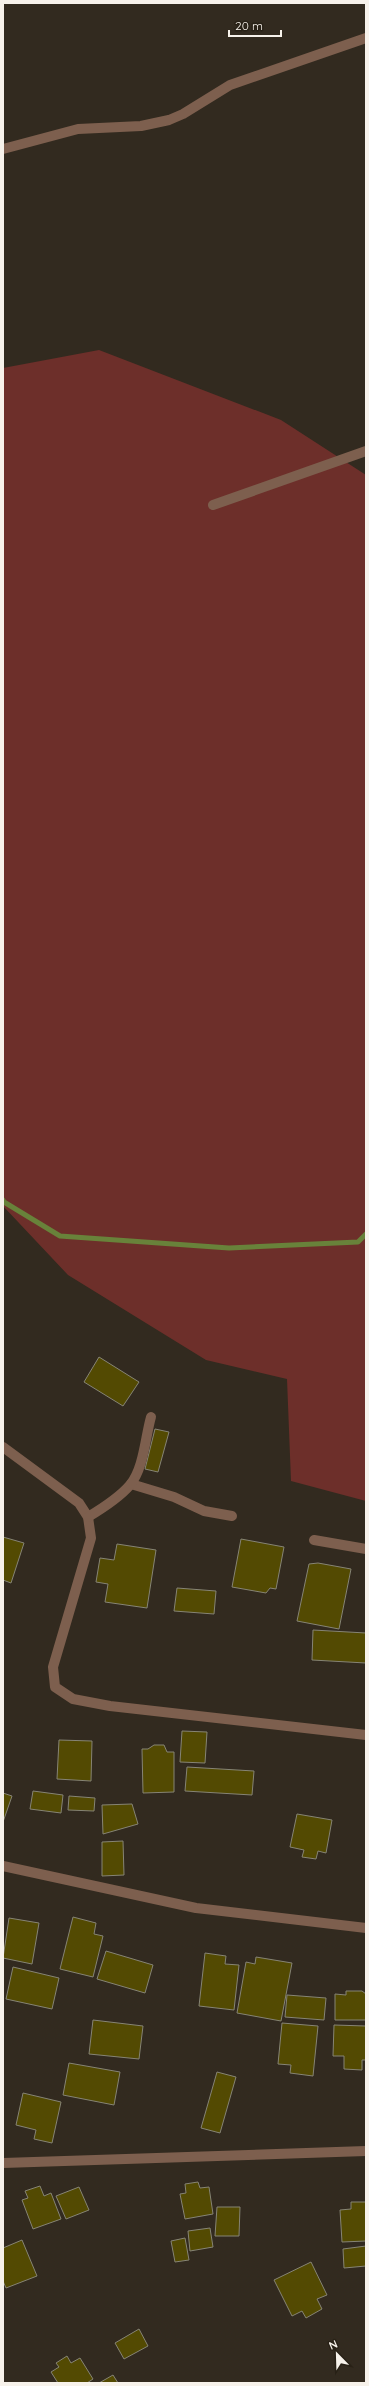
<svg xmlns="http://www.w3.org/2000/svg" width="369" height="2386" font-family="Quicksand,sans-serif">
	<rect width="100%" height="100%" fill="#322a1f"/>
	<!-- green -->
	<polygon fill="#6d2f2a" points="99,350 281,420 366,475 366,1501 291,1481 287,1379 206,1360 68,1275 3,1206 3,368"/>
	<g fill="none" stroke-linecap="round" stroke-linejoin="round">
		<!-- stream -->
		<polyline stroke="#68823a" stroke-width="5" points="3,1200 4,1202 60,1236 229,1248 358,1242 366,1234"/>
	</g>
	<!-- building -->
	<g fill="#534a02" stroke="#868475">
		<polygon points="99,1357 139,1382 123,1406 84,1382"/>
		<polygon points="155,1429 169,1432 158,1472 145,1469"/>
		<polygon points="3,1537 24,1543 11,1583 3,1580"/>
		<polygon points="241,1539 284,1547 276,1589 270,1588 266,1593 232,1587"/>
		<polygon points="117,1544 156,1550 147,1608 105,1602 108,1584 96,1582 100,1558 114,1560"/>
		<polygon points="318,1563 351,1569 339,1629 297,1621 309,1564"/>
		<polygon points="177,1588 216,1591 214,1614 174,1611"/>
		<polygon points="313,1630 366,1633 366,1663 312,1660"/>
		<polygon points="182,1731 207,1732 205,1763 180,1762"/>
		<polygon points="59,1740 92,1741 91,1781 57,1779"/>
		<polygon points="154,1745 164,1745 167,1752 174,1752 174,1792 143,1793 142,1749 148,1749"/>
		<polygon points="187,1767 254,1771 252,1795 185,1791"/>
		<polygon points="33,1791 63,1795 61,1813 30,1809"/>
		<polygon points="3,1793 12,1796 3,1822"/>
		<polygon points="69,1796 95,1798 94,1811 68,1810"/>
		<polygon points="132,1804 138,1824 103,1834 102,1805"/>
		<polygon points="297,1814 332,1820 326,1853 318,1851 316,1859 302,1857 304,1850 290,1847"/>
		<polygon points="123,1841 124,1875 102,1876 102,1842"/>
		<polygon points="73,1917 96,1923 94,1934 103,1936 93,1977 60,1969"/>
		<polygon points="9,1918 39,1923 32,1964 3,1958"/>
		<polygon points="106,1951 153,1965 145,1993 97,1979"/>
		<polygon points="205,1953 226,1956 225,1964 239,1965 234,2010 199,2006"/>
		<polygon points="256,1957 292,1963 281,2021 237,2013 246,1962 255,1964"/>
		<polygon points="13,1967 59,1978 52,2009 6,1999"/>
		<polygon points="346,1991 362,1991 366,1994 366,2020 335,2020 335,1994 346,1995"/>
		<polygon points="287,1995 326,1998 324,2020 285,2017"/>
		<polygon points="93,2020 143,2026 139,2059 89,2054"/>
		<polygon points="282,2023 318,2026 313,2076 290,2073 291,2065 278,2064"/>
		<polygon points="334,2025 366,2026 366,2060 362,2060 362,2070 344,2069 344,2056 333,2056"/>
		<polygon points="69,2063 120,2072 114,2105 63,2095"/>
		<polygon points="217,2072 236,2077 220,2133 201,2128"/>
		<polygon points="23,2093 61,2102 52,2143 34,2139 36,2130 16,2125"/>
		<polygon points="198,2182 200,2188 209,2187 213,2214 185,2219 180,2194 186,2193 185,2184"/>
		<polygon points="40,2186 44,2196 51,2193 61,2219 33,2229 22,2200 28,2198 25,2191"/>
		<polygon points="79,2187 89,2210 66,2219 56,2196"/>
		<polygon points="351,2202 366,2202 366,2241 342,2242 340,2210 351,2209"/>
		<polygon points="217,2207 240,2207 239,2236 215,2236"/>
		<polygon points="210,2228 213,2247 190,2251 188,2231"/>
		<polygon points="185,2238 189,2260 175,2262 171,2241"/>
		<polygon points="22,2240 37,2276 6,2288 3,2281 3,2248"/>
		<polygon points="366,2246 366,2266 344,2268 343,2249"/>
		<polygon points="311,2262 327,2295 317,2299 322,2309 306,2318 302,2311 292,2316 274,2280"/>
		<polygon points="139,2329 148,2346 124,2359 115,2343"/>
		<polygon points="67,2356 71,2363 80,2358 93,2379 87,2383 58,2383 51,2372 59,2367 56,2363"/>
		<polygon points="113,2375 118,2383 99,2383"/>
	</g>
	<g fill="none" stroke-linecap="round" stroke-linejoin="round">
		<!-- minor -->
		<g stroke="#7d5f4e" stroke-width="10">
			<polyline points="3,149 78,129 141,126 169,120 183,114 230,85 366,38"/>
			<polyline points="213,505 366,451"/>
			<polyline points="3,1447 79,1503 88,1517 91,1538 53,1667 55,1687 73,1699 110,1706 366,1735"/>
			<polyline points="131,1484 174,1497 204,1511 232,1516"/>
			<path d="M88 1517C103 1508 119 1498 130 1485 144 1468 145 1438 151 1417"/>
			<polyline points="314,1540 366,1549"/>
			<polyline points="3,1866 196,1908 366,1928"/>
			<polyline points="3,2163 366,2151"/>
		</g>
	</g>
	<!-- border -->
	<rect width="369" height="2386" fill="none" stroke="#f7f2eb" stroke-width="8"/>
	<!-- north arrow -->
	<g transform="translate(337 2354) rotate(337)" stroke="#282116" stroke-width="3" paint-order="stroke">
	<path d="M0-3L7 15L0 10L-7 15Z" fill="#f7f2eb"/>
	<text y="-6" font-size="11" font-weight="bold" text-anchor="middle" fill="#f7f2eb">N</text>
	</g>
	<!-- scale -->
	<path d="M229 30v6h52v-6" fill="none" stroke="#f7f2eb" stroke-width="2"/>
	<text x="235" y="30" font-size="12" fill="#f7f2eb" stroke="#282116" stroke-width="3" paint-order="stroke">20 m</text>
</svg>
